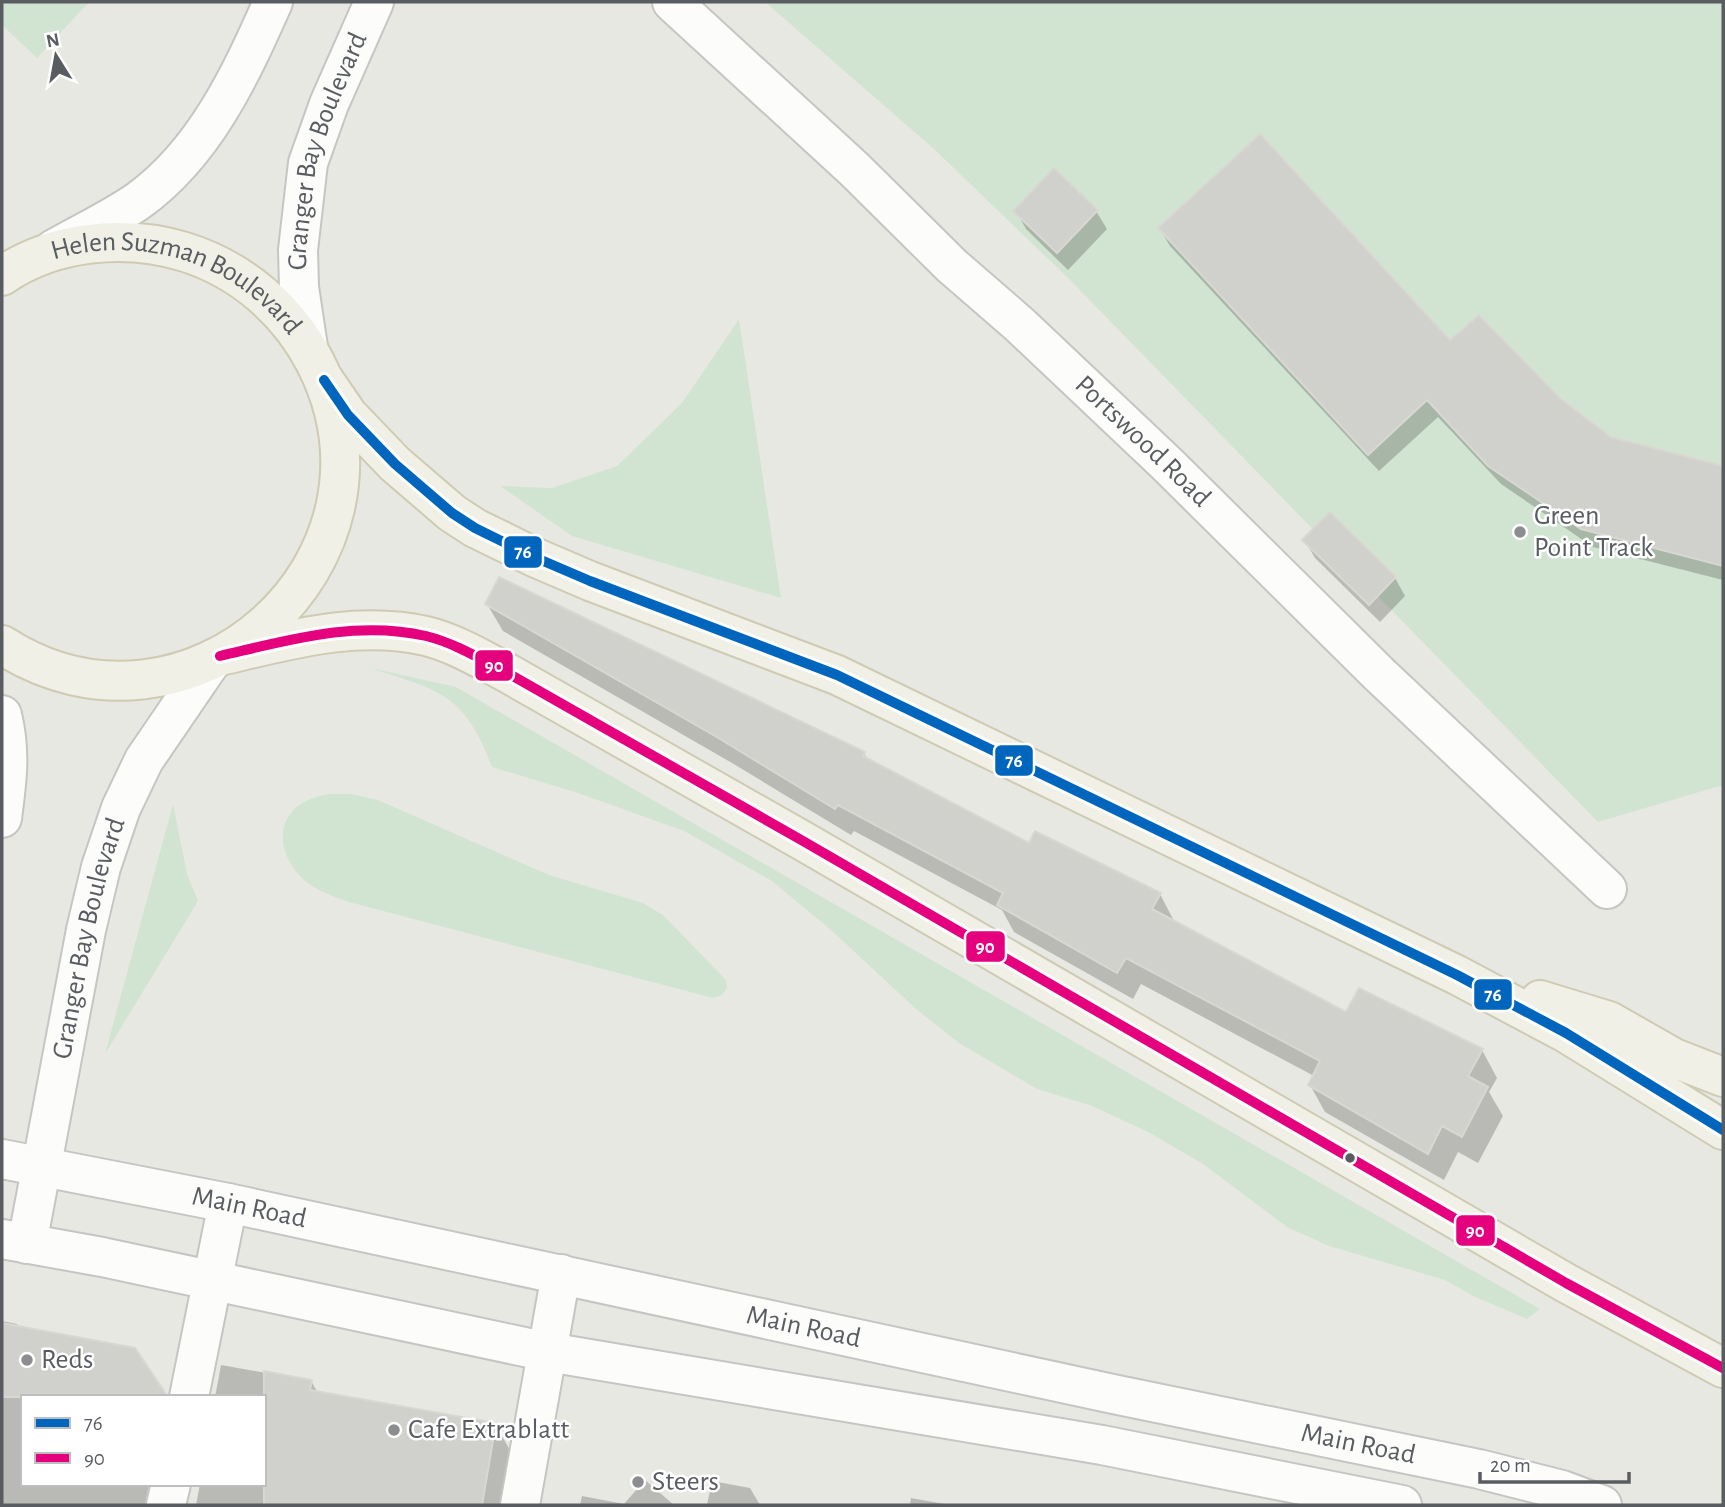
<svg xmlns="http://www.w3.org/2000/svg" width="1725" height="1507" font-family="'Alegreya Sans',sans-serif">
	<rect width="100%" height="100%" fill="#e8e8e3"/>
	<!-- green -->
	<g fill="#d1e4d1">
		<polygon points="2,2 89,2 37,58 2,25"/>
		<polygon points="765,2 1723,2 1723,785 1598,822 1070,280 934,149"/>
		<polygon points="739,319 781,598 572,536 500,486 552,488 617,466 682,403"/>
		<path d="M371 668 456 687 1540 1309 1527 1319 1473 1296 1445 1280 1329 1246 1287 1227 1203 1164 1148 1132 1092 1106 1037 1089 959 1043 916 1009 831 930 772 881 684 831 578 793 492 767C481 738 467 708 438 693 418 682 393 676 371 668Z"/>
		<path d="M328 794H352L378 800 549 875 643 903 663 915 726 980 727 988 722 995 713 998 349 902C332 896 313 890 300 876 278 853 274 817 306 801 312 798 321 796 328 794Z"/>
		<polygon points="173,804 187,874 198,901 105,1054"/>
	</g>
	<!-- shadow -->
	<g fill="#0003">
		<polygon points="1016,211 1096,211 1107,229 1068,270 1026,229"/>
		<polygon points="1160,229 1450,342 1560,400 1610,438 1723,467 1723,580 1593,547 1501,484 1438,417 1379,471 1170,246"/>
		<polygon points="1305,541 1395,578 1405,596 1380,622 1315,558"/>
		<polygon points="487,604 864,753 868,761 1030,845 1160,894 1175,923 1347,1014 1482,1050 1497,1078 1489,1092 1503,1116 1478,1163 1458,1152 1444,1180 1325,1112 1310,1085 1314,1076 1141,984 1133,999 1014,932 1002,910 854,831 851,835 732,763 503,631"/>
		<polygon points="2,1321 17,1324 19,1328 23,1397 23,1484 149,1484 145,1505 2,1505"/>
		<polygon points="221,1365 311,1381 318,1393 495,1424 510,1450 500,1505 196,1505 200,1484 264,1484 264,1397 215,1397"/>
		<polygon points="645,1480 674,1505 580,1505 582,1496 624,1504"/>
		<polygon points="712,1481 750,1488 760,1505 707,1505"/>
		<polygon points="911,1498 950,1505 910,1505"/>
	</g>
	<!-- building -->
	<g fill="#d0d0cc" stroke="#d8d7d2" stroke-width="2">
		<polygon points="1260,134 1450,340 1479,315 1561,399 1611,437 1723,466 1723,566 1581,529 1488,466 1427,400 1368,455 1158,228"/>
		<polygon points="1054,168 1098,210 1057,253 1013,211"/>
		<polygon points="1330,512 1396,577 1369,605 1302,540"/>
		<polygon points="499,577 865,752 863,756 1029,843 1035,831 1161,893 1152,909 1346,1012 1359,988 1483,1049 1468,1076 1488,1087 1462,1137 1442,1126 1428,1154 1308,1085 1320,1061 1126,958 1117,973 997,905 1003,893 838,805 835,809 715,736 485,604"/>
		<polygon points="2,1323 135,1348 168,1397 2,1397"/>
		<polygon points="264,1371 312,1380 310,1390 496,1423 482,1505 264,1505"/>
	</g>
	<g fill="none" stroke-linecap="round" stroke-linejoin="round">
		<defs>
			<g id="street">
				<path id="s1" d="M672 2 854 169 952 266 1020 325 1167 464 1379 674 1607 889"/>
				<polyline points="189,1397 228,1203"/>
				<polyline points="166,1505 171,1484"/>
				<polyline points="520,1505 561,1274"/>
			</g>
			<g id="secondary">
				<path d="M54 249C82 233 112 219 138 201 205 153 241 74 273 2"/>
				<path id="s2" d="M308 347 299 287 298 250 308 163 329 104 374 2"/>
				<path d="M2 715C11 752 7 781 2 818"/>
				<path id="s3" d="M2 1159 228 1203 1113 1394 1479 1469 1562 1490 1602 1505"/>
				<polyline points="2,1239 102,1257 548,1352 1102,1445 1402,1505"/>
				<path id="s4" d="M27 1244 86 930 101 867 121 808 144 760 213 659"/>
			</g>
			<g id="primary">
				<path id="s5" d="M2 276C54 240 125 234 185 252 242 270 288 310 315 362 417 561 188 765 2 645"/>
				<polyline points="324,380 348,415 395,464 452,513 475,528 534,557 590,581 837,675 1457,975 1566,1033 1723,1130"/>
				<path d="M220 656C289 640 356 620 426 636 454 643 479 658 504 671L803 841 1566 1283 1723 1368"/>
				<polyline points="1540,1000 1609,1021 1674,1058 1723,1077"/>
			</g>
		</defs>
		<!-- street casing -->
		<use href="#street" stroke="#c5c5c3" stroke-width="42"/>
		<!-- secondary casing -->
		<use href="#secondary" stroke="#c5c6c4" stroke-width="42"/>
		<!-- primary casing -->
		<use href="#primary" stroke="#cecab3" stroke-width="42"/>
		<!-- street -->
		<use href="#street" stroke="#fcfcfb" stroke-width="38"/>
		<!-- secondary -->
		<use href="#secondary" stroke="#fcfcfb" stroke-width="38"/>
		<!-- primary -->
		<use href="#primary" stroke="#f0f0e6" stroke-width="38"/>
		<defs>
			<polyline id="bus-1" points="324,380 348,415 395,464 452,513 475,528 534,557 590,581 837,675 1457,975 1566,1033 1723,1130"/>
			<path id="bus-2" d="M220 656C289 640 356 620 426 636 454 643 479 658 504 671L803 841 1566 1283 1723 1368"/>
		</defs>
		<!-- bus-1 casing -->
		<use href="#bus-1" stroke="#fff" stroke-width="16"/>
		<!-- bus-2 casing -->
		<use href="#bus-2" stroke="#fff" stroke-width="16"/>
		<!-- bus-1 -->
		<use href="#bus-1" stroke="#0065bd" stroke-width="10"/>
		<!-- bus-2 -->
		<use href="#bus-2" stroke="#e5007d" stroke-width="10"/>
	</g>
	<!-- markers -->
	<g fill="#8b8d8e" stroke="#fff" stroke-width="2.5">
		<circle cx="1520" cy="532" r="7"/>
		<circle cx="27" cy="1360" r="7"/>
		<circle cx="394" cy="1430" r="7"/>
		<circle cx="638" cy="1482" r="7"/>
	</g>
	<circle fill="#595c60" stroke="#fff" stroke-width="2.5" cx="1350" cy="1158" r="6"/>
	<g text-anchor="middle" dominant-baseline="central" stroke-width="5" stroke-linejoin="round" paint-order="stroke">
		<!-- street labels -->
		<g font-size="28" fill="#595c60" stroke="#fff">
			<text stroke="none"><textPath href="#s2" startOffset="201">Granger Bay Boulevard</textPath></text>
			<text stroke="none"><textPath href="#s5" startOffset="192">Helen Suzman Boulevard</textPath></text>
			<text stroke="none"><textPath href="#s1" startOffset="644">Portswood Road</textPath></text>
			<text stroke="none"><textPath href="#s4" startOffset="312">Granger Bay Boulevard</textPath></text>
			<text stroke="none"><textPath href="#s3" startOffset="252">Main Road</textPath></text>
			<text stroke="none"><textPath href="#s3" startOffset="819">Main Road</textPath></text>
			<text stroke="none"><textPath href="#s3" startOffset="1386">Main Road</textPath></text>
		</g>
		<!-- poi labels -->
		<g font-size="28" fill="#595c60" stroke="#fff" text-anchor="start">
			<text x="1534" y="516">Green<tspan x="1534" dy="32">Point Track</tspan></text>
			<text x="41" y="1360">Reds</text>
			<text x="408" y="1430">Cafe Extrablatt</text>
			<text x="652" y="1482">Steers</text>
		</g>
	</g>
	<g stroke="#fff" stroke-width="2.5">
		<rect x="503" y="535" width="40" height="34" rx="7" fill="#0065bd"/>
		<rect x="474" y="649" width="40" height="33" rx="7" fill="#e5007d"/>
		<rect x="994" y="744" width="40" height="33" rx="7" fill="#0065bd"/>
		<rect x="965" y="930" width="41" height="33" rx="7" fill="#e5007d"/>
		<rect x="1473" y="978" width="40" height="33" rx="7" fill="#0065bd"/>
		<rect x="1455" y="1214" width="41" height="33" rx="7" fill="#e5007d"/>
	</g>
	<g font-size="19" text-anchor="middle" font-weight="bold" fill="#fff">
		<text x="523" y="558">76</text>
		<text x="494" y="672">90</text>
		<text x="1014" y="767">76</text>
		<text x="985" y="953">90</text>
		<text x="1493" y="1001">76</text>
		<text x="1475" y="1237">90</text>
	</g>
	<!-- border -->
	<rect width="1725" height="1507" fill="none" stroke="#595c60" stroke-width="7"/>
	<!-- legend -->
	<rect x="21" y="1395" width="245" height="91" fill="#ffffff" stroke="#bdbebf" stroke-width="2"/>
	<rect x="35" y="1418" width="35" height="10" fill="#0065bd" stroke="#bdbebf" stroke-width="2"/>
	<text x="84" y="1430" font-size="21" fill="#595c60">76</text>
	<rect x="35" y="1453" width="35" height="10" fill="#e5007d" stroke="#bdbebf" stroke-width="2"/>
	<text x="84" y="1465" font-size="21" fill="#595c60">90</text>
	<!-- north arrow -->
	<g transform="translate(56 56) rotate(349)" stroke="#ffffff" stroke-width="5" paint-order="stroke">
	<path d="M0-5L12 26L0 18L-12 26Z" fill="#595c60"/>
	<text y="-10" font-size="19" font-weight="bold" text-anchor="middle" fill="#595c60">N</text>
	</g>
	<!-- scale -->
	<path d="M1480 1472v10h149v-10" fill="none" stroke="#595c60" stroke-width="3.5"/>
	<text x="1490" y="1472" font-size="21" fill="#595c60" stroke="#ffffff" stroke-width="5" paint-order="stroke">20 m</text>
</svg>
